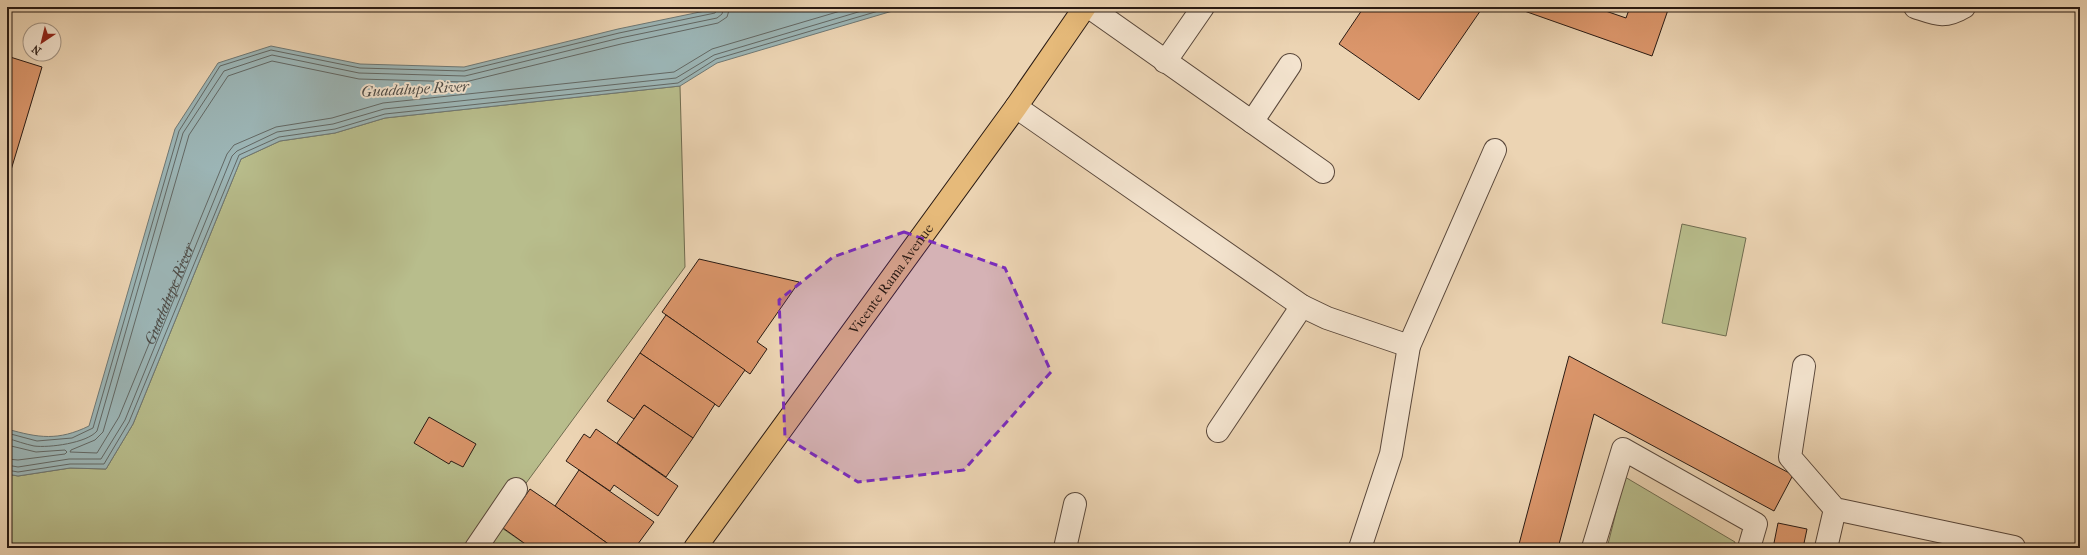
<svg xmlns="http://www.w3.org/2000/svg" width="2087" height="555" font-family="'IM FELL French Canon',serif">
	<rect width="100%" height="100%" fill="#ecd4b3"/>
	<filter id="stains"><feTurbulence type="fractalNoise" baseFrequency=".005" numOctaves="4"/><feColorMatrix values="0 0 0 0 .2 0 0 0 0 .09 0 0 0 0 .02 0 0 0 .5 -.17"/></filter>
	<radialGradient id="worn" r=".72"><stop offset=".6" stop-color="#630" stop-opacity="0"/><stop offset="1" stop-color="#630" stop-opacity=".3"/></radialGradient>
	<!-- green -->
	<g fill="#b8bd8c" stroke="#706c50">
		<polygon points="680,86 685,267 496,524 531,548 7,548 7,474 18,476 70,468 106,469 133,424 241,159 280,141 335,133 385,118"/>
		<polygon points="1682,224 1746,238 1726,336 1662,323"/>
		<polygon points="1625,477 1735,542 1734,548 1607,548"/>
	</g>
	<!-- water -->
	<path fill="#9cb6b7" stroke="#6e7875" d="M724 7H906L717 63 680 86 385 118 335 133 280 141 241 159 133 424 106 469 70 468 18 476 7 474V429C39 438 58 441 89 426L175 129 218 63 271 46 360 64 464 67 618 29Z"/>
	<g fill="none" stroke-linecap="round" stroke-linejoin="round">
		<!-- shore -->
		<g stroke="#626865" stroke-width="1">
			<path id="s1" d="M730 7 727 17 718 23 621 44 465 82 359 79 272 61 228 76 189 135 103 432 95 440 71 450 70 452 97 453 119 417 227 154 234 145 276 127 332 118 383 103 674 72 712 49 854 7"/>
			<polyline points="7,433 37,441 72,438 93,428 179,131 220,66 271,50 360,68 464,71 619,33 715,13 719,7"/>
			<path d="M7 438C16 441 25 444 34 446 49 448 87 443 97 431L183 133 224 71 272 55 359 73 465 76 620 38 717 18 722 14 724 7"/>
			<polyline points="7,445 36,452 65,450 67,452 65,454 18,460 7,459"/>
			<polyline points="7,465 18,467 69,459 101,459 125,420 232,156 237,151 277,132 333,124 384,109 676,78 714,55 875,7"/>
			<polyline points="7,470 18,472 70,464 104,464 129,422 239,155 279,137 335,129 385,114 678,83 716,59 892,7"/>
		</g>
	</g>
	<!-- building -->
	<g fill="#db966b" stroke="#291a13">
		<polygon points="1364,7 1483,7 1419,100 1339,44"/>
		<polygon points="1513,7 1594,7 1626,18 1630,7 1669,7 1652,56"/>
		<polygon points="7,56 42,67 8,180 7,180"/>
		<polygon points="699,259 799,282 757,342 767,349 750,374 662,312"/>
		<polygon points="666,315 745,370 719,407 640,353"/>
		<polygon points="640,353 715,404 693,438 644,405 634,419 607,401"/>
		<polygon points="1569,356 1793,475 1774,511 1594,414 1558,548 1518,548"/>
		<polygon points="644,405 693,438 666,477 617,443"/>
		<polygon points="429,417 476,444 463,467 451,461 449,464 414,443"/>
		<polygon points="596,429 678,486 658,516 614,485 610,491 566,461 584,434 590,438"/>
		<polygon points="579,470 654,522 635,548 614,548 555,506"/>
		<polygon points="530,489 555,506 614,548 531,548 503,528"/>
		<polygon points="1778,523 1807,529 1803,548 1773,548"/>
	</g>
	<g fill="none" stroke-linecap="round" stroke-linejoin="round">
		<defs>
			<g id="minor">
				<polyline points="1089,7 1323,172"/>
				<path d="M1915 7C1936 14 1944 19 1964 7"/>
				<polyline points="1165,62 1203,7"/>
				<polyline points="1016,107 1302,306 1327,318 1409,346"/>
				<polyline points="1252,122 1290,65"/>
				<polyline points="1804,366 1790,457 1835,509 2014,547"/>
				<polyline points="1218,431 1302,306"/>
				<polyline points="476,548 516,489"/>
				<polyline points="1065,548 1075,504"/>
				<polyline points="1360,548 1391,454 1409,346 1495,150"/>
				<polyline points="1593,548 1623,449 1756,524 1749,548"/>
				<polyline points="1826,548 1835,509"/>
			</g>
			<g id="major">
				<path id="s2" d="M695 548 1016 107 1085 7"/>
			</g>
		</defs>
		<!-- minor casing -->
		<use href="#minor" stroke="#5a483b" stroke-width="24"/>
		<!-- major casing -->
		<use href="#major" stroke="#291a13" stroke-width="24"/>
		<!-- minor -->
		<use href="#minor" stroke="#f3e3ce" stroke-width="22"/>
		<!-- major -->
		<use href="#major" stroke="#e6ba7a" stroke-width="22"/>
	</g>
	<!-- marked area -->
	<path fill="#7b2cbf" fill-opacity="0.2" stroke="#7b2cbf" stroke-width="3" stroke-dasharray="8 5" stroke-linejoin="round" d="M904 232 1005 268 1051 372 964 470 858 482 785 437 779 300 833 257Z"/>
	<g text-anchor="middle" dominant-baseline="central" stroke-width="4" stroke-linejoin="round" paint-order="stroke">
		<!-- street labels -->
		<g font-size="14" fill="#291a13" stroke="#f3e3ce">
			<text stroke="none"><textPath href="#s2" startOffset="333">Vicente Rama Avenue</textPath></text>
		</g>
		<!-- water labels -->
		<g font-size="15" font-style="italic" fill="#4c4944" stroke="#f3e3ce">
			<text transform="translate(415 89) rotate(-3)">Guadalupe River</text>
			<text stroke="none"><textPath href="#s1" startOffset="1144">Guadalupe River</textPath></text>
		</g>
	</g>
	<!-- margin -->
	<rect width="2087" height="555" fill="none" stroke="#ecd4b3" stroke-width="24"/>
	<rect x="8" y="8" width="2071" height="539" fill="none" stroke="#291a13" stroke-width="2"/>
	<rect x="12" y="12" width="2063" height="531" fill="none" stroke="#291a13"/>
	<!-- north arrow -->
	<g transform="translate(42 42) rotate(215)"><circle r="19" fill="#f3e3ce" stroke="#a29383"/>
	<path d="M0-3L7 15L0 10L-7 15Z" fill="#8f2418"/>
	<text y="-6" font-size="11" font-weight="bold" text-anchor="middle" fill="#291a13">N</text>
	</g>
	<rect width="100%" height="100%" filter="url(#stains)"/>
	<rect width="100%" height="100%" fill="url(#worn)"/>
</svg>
